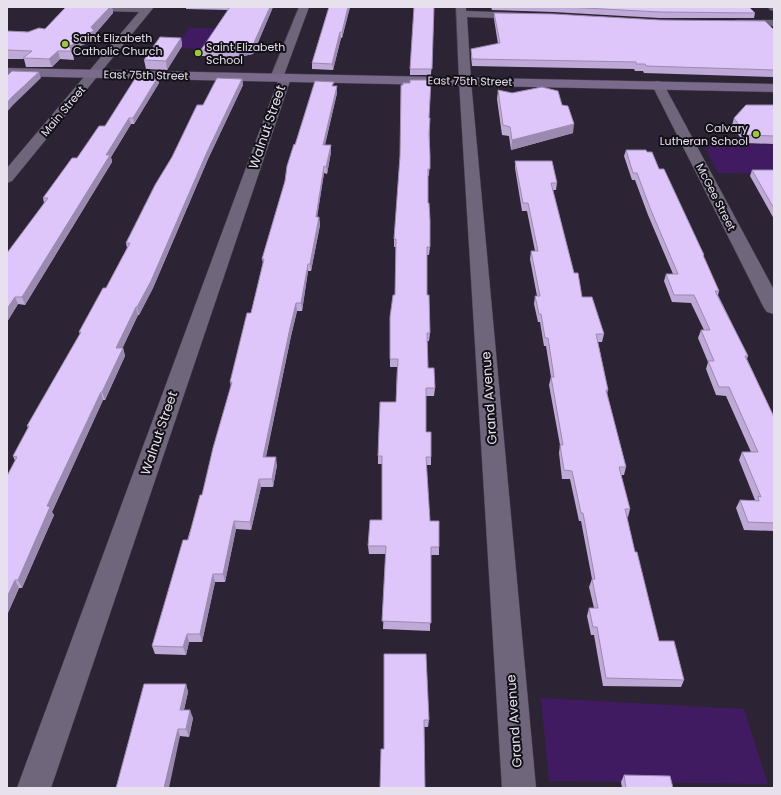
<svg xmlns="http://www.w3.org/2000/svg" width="781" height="795" font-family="Poppins,sans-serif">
	<rect width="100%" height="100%" fill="#2c2435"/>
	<!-- green -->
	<g fill="#411b61">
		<polygon points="189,28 215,28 211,38 211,49 170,48 179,37 183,37"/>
		<polygon points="747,144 774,145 774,174 718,173 704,146 731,147"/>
		<polygon points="541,698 744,709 768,784 549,781"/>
	</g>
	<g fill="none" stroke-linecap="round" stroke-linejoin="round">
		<defs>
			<g id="street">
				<polygon points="66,7 154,7 12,181 7,183 7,168 139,12 71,10"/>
				<polygon points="299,7 309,7 284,75 289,75 291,78 51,788 17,788 278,81 272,81 270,78"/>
				<polygon points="456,7 466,7 466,11 525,13 530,16 525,19 467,17 471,81 536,788 502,788 459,81"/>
				<polygon points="768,7 774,7 774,11 770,10"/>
				<polygon points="737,20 774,20 774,26 733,25 732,23 733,21"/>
				<polygon points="658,81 662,82 664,85 774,290 774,314 767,312 764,308 652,85 654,82"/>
			</g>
			<polygon id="secondary" points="7,68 774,84 774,92 7,76"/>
		</defs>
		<!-- street casing -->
		<use href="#street" stroke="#46404e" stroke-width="1"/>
		<!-- secondary casing -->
		<use href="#secondary" stroke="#46404e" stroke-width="1"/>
		<!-- street -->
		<use href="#street" fill="#6f667b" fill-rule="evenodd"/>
		<!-- secondary -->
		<use href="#secondary" fill="#7a6a8c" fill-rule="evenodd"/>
	</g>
	<!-- wall -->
	<g fill="#bfa9d7">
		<polygon points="66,7 112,7 113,13 95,34 96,40 80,46 80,49 76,50 76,53 73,54 74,60 60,59 52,67 26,67 24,59 7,59 7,31 28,32 45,29"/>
		<polygon points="186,7 273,7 253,54 239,57 202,56 201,50 228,10 186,9"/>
		<polygon points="329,7 350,7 342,38 341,38 333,70 312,69 312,63"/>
		<polygon points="434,7 431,75 410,75 410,69"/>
		<polygon points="491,7 749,7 755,13 754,18 659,18 553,12 492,10"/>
		<polygon points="494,13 774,30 774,77 644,73 643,71 635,71 634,69 472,66 471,56 471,49 498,44 494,19"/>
		<polygon points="181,38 182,46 167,70 146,69 144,60"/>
		<polygon points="158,77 159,83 134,124 131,124 111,157 112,162 25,305 18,304 7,322 44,203 43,198 77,158 105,126"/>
		<polygon points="242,79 243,85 208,159 153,288 139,315 138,315 122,348 123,348 125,356 105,400 103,400 52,512 54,515 22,588 19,588 7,615 7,476 15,461 13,456 28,428 27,426 80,334 79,332 106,288 127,248 126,243 203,105"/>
		<polygon points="334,86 337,86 337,93 325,145 331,145 331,152 327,174 324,173 317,217 319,217 320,225 311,271 308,271 302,311 297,311 291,336 266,457 277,465 273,487 261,487 251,530 236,529 225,582 215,582 202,642 189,642 186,655 155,654 152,646 202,495 231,386 230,382 251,313 263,263 262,259 285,181 295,145"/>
		<polygon points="498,90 562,105 573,133 511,150 509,136 502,135 497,99"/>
		<polygon points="774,105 774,144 744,143 732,125 734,118"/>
		<polygon points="429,118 430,156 429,176 428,176 428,203 430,247 429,255 427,255 427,295 430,333 429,341 427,341 428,368 435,388 434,396 426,396 426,432 431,457 431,465 426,465 430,521 439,547 439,555 431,555 430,631 383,629 386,554 369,554 368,546 382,520 382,464 378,464 378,456 396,402 397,367 390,367 390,317 395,295 396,247 394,247 394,239"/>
		<polygon points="626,150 647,152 659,169 704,255 704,257 719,291 718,295 748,356 747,359 774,417 774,531 744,530 736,508 740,500 755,500 739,460 742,452 751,452 726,396 716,395 706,369 708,362 698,338 701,330 704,330 691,303 672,302 664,281 666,274 673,274 648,215 635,180 632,180 624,156"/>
		<polygon points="515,161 557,183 556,190 553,190 574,273 582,297 604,334 602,342 598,342 608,390 607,394 626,467 624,475 621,475 630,509 628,517 627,517 635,552 659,641 684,680 681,687 603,686 594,635 591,635 587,616 589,608 594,608 589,587 592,579 581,521 579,521 570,479 562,479 559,453 560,445 549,385 551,377 546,346 544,346 540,322 538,322 534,304 535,296 537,296 530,259 531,251 535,251 527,211 522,211 515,168"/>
		<polygon points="752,170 774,170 774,219 750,176"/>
		<polygon points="384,654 429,720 428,727 424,727"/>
		<polygon points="186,684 188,692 184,710 193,718 189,737 180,736 116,788"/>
		<polygon points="624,775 673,788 622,788 621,782"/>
	</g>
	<!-- shaded-wall -->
	<g fill="#9b8aaf">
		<polygon points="110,7 112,7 113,13 95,34 96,40 80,46 80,49 76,50 76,53 73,54 72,51 69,46 77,38 91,27"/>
		<polygon points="270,7 273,7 253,54 239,57 238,50"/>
		<polygon points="348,7 350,7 342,38 342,32"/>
		<polygon points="340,32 341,38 333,70 332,64"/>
		<polygon points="181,38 182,46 167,70 166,61"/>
		<polygon points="58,51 60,59 52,67 49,59"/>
		<polygon points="39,72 41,78 13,105 7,112 7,103 11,98"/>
		<polygon points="158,77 159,83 134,124 133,118"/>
		<polygon points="242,79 243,85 208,159 153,288 139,315 137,307 207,152"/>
		<polygon points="337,86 337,93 323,152 323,145"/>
		<polygon points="129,118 131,124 111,157 112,162 25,305 22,297 106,155"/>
		<polygon points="574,124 573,133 511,150 512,140"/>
		<polygon points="331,145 331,152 327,174 326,167"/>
		<polygon points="324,166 324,173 316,224 316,217"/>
		<polygon points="319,217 320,225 311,271 310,264"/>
		<polygon points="308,264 308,271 302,311 301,303"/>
		<polygon points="15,297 18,304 7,322 7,309"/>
		<polygon points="296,303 297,311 291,336 264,465 263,457 290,328"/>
		<polygon points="136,307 138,315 119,356 116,348"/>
		<polygon points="123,348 125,356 105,400 102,392"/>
		<polygon points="101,392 103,400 52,512 54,515 22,588 18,580 47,506"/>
		<polygon points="276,457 277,465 273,487 272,479"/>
		<polygon points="259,479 261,487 251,530 250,522"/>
		<polygon points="234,521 236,529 225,582 223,574"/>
		<polygon points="213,574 215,582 202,642 200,634"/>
		<polygon points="15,580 19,588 7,615 7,597"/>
		<polygon points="187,634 189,642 186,655 183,647"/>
		<polygon points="186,684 188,692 182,718 180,710"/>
		<polygon points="190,710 193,718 189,737 186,729"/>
		<polygon points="178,729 180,736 169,788 164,788"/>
	</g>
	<!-- building -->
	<g fill="#dec5fa" stroke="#9b8aaf">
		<polygon points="66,7 110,7 91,27 94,31 77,38 78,40 73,42 74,44 69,46 72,51 58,51 49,59 23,58 32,51 7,50 7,31 28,32 39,28 45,29"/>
		<polygon points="230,7 270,7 252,47 238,50 201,50"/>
		<polygon points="329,7 348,7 342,32 340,32 332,64 312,63"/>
		<polygon points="414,7 434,7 432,69 410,69"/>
		<polygon points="566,7 749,7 755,13 660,12"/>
		<polygon points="494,13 554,14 660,20 765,21 774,30 774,70 646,66 645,64 636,64 636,62 472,59 471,49 500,43"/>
		<polygon points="160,37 181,38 166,61 144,60"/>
		<polygon points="12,71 39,72 11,98 7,103 7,76"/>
		<polygon points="136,77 158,77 133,118 129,118 106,155 110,155 22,297 15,297 7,309 7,253 48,198 43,198 72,158 77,158 99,126 105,126"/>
		<polygon points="217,78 242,79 207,152 151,281 137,307 136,307 116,348 123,348 102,392 101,392 47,506 50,507 18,580 15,580 7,597 7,476 17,457 13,456 29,426 27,426 81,332 79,332 103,288 106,288 130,243 126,243 155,185 172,157 197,105 203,105"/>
		<polygon points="410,80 431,80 429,118 430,118 429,134 430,156 430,169 428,169 428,203 429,203 430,220 430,247 427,247 427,295 429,295 430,333 427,333 428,368 434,368 435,388 426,388 426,432 431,432 431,457 426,457 430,521 439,521 439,547 431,547 431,623 382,621 386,546 368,546 370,520 382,520 382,456 378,456 380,402 396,402 398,359 390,359 390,317 393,295 395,295 396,239 394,239 400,156 401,85 403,85 403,83 410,83"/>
		<polygon points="315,81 334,82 332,86 337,86 323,145 331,145 326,167 324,166 316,217 319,217 310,264 308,264 301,303 296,303 290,328 263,457 276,457 272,479 259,479 250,522 234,521 223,574 213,574 200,634 187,634 183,647 152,646 183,540 188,540 200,495 202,495 213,448 232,382 230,382 247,313 251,313 264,259 262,259 285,181 287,166 294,144 295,145"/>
		<polygon points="542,87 558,91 562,105 568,106 574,124 512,140 510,127 503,125 498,90 512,93"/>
		<polygon points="746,105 774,105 774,136 746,135 734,118"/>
		<polygon points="626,150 646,150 647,152 652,152 659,169 664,169 704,255 703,255 719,291 715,291 748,356 745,356 774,417 774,523 748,522 740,500 759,501 758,496 761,497 742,452 758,452 729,387 719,387 708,361 714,361 701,330 710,330 694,295 674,295 666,274 678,274 650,208 637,173 633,173"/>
		<polygon points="515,161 552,161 557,183 551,183 574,273 578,273 582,297 592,297 604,334 596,334 608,390 606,390 626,467 619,467 630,509 625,509 635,552 637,552 659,641 674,641 684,680 606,678 597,627 593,627 589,608 598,608 592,579 595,579 583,513 581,513 572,471 564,470 560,445 563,445 551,377 554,377 548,338 545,338 541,314 539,314 535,296 540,296 531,251 538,251 528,203 523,203"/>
		<polygon points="752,170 774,170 774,208 772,205"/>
		<polygon points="384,654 426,654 429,720 424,720 425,788 380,788 381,749 384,749"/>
		<polygon points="144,684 186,684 180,710 190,710 186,729 178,729 164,788 116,788"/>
		<polygon points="624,775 670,776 673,788 626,788"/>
	</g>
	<!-- markers -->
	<g fill="#9bcb32" stroke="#130f17" stroke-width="1.5">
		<circle cx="65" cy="44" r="4"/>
		<circle cx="198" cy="53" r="4"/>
		<circle cx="756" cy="134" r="4"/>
	</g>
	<g text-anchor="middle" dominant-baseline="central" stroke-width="4" stroke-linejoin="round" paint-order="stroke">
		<!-- far-poi labels -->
		<g font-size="11" fill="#e6e1ed" stroke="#130f17" text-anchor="start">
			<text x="73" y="38">Saint Elizabeth<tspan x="73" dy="13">Catholic Church</tspan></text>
			<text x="206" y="47">Saint Elizabeth<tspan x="206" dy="13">School</tspan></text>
			<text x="748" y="128" text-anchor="end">Calvary<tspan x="748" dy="13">Lutheran School</tspan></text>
		</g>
		<!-- far-street labels -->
		<g font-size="11" fill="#e6e1ed" stroke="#130f17">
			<text transform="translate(146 75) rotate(1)">East 75th Street</text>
			<text transform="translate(470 81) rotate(1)">East 75th Street</text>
			<text transform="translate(63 111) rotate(-50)">Main Street</text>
			<text transform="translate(716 197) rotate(63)">McGee Street</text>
		</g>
		<!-- street labels -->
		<g font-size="13" fill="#e6e1ed" stroke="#130f17">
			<text transform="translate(267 127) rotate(-71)">Walnut Street</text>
			<text transform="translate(489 398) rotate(-94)">Grand Avenue</text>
			<text transform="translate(159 433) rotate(-71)">Walnut Street</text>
			<text transform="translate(514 721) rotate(-94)">Grand Avenue</text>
		</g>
	</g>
	<!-- border -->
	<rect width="781" height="795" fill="none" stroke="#e6e1ed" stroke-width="16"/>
</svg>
